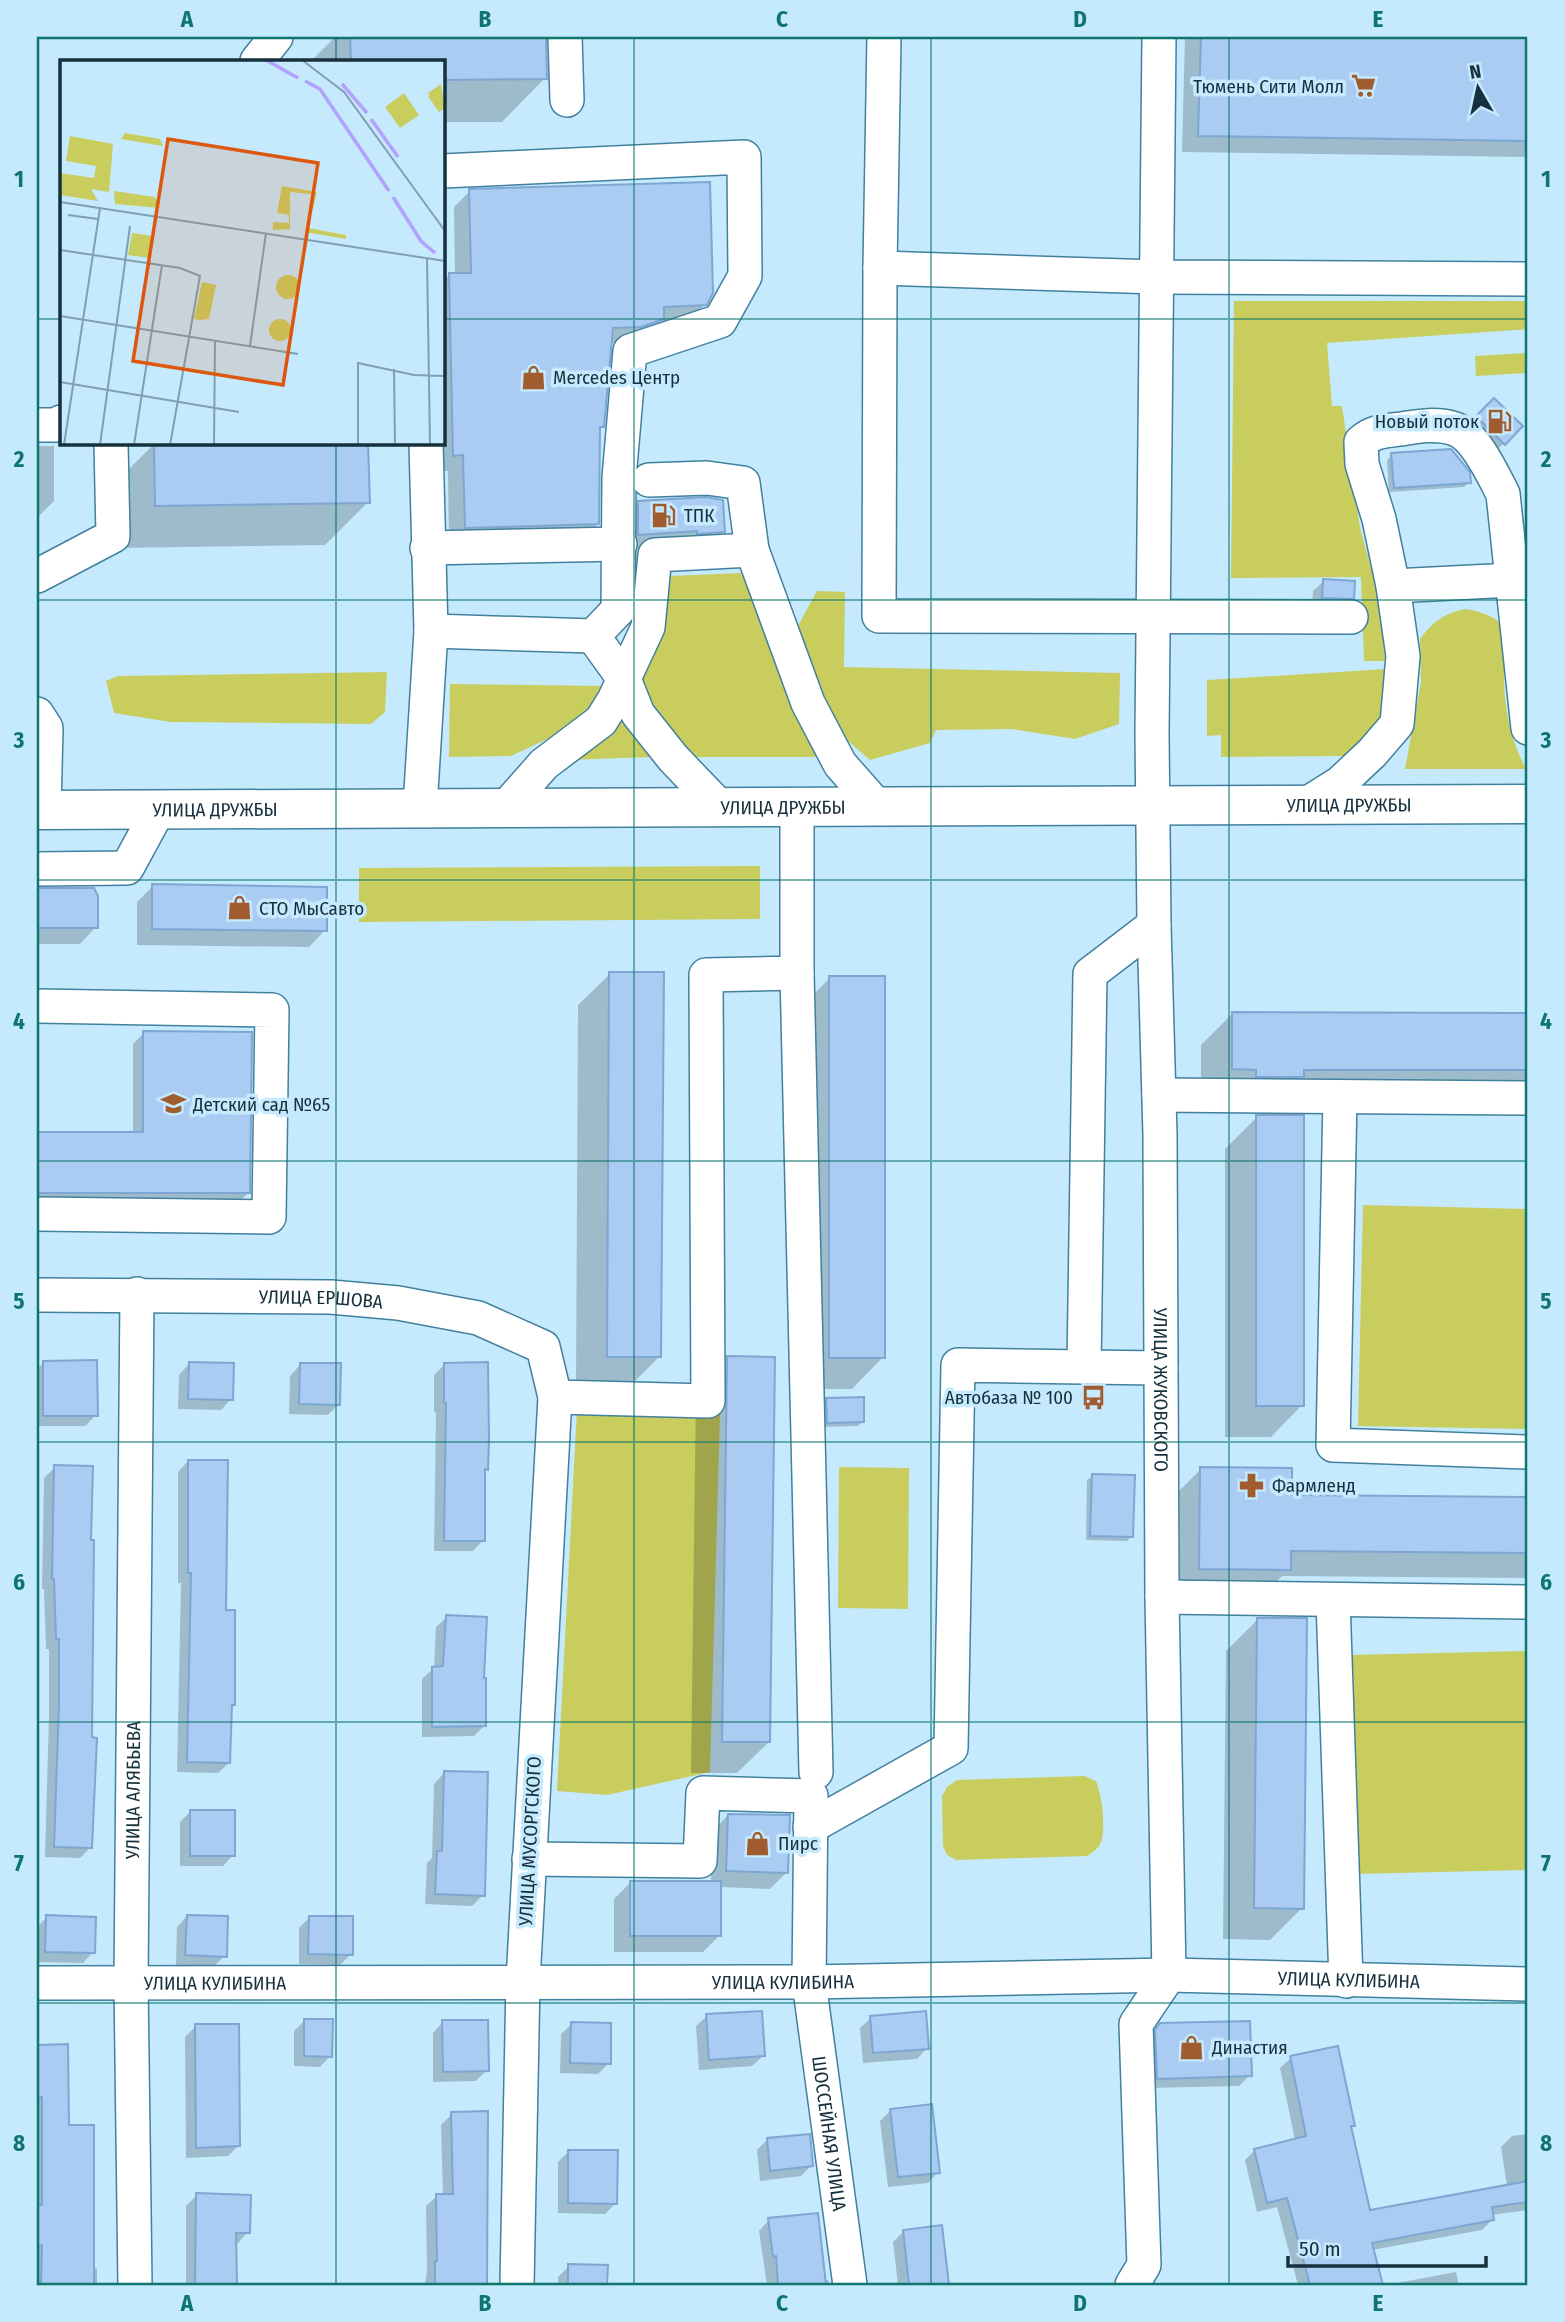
<svg xmlns="http://www.w3.org/2000/svg" width="1565" height="2322" font-family="'Fira Sans Condensed',sans-serif">
	<rect width="100%" height="100%" fill="#c5eafe"/>
	<!-- green -->
	<g fill="#c8cd5e">
		<polygon points="1234,301 1528,301 1528,329 1327,343 1332,406 1342,406 1360,528 1389,634 1391,661 1364,661 1361,577 1231,578"/>
		<polygon points="1528,353 1528,373 1476,376 1475,356"/>
		<polygon points="741,573 820,757 692,757 641,688 669,576"/>
		<polygon points="817,591 845,592 844,667 1120,673 1119,724 1075,739 1012,729 936,730 930,743 870,760 827,723 794,633"/>
		<path d="M1466 609C1480 612 1500 616 1506 632 1510 643 1504 668 1504 681 1505 713 1511 740 1526 769H1405L1421 682 1420 639C1433 622 1444 613 1466 609Z"/>
		<polygon points="1386,669 1384,721 1368,743 1344,756 1221,757 1221,735 1207,736 1207,680"/>
		<polygon points="387,672 385,712 371,724 171,722 114,713 106,681 118,676"/>
		<polygon points="450,684 607,686 595,705 562,732 511,756 449,757"/>
		<polygon points="624,716 651,757 568,760"/>
		<polygon points="760,866 760,919 359,922 359,868"/>
		<polygon points="1363,1205 1528,1209 1528,1429 1358,1426"/>
		<polygon points="577,1409 720,1413 710,1772 607,1795 557,1791"/>
		<polygon points="839,1467 909,1468 908,1609 838,1608"/>
		<polygon points="1528,1651 1528,1870 1354,1874 1349,1655"/>
		<path d="M1084 1776 1096 1781C1102 1795 1105 1824 1102 1839 1100 1848 1094 1851 1087 1856L956 1860 947 1855 943 1846 942 1796 947 1787 957 1780Z"/>
	</g>
	<!-- shadow -->
	<g fill="#0003">
		<polygon points="335,37 544,37 545,78 502,122 443,122 443,61 311,61"/>
		<polygon points="1185,37 1528,37 1528,157 1182,152"/>
		<polygon points="470,191 705,304 689,321 659,322 646,335 624,343 609,343 602,426 598,430 598,524 581,540 449,543 448,471 438,471 437,443 443,443 443,282 449,275 455,275 454,207"/>
		<polygon points="1494,400 1521,426 1493,454 1466,428"/>
		<polygon points="155,443 367,443 368,502 325,545 113,548 112,486"/>
		<polygon points="37,446 54,446 54,501 37,518"/>
		<polygon points="1392,455 1469,482 1464,487 1389,492 1387,460"/>
		<polygon points="639,502 724,531 707,548 682,547 622,550 622,519"/>
		<polygon points="1324,581 1353,598 1342,608 1312,608 1313,591"/>
		<polygon points="153,886 325,930 309,947 137,945 137,902"/>
		<polygon points="37,889 93,889 96,927 80,944 37,944"/>
		<polygon points="610,974 660,1356 628,1388 576,1388 578,1005"/>
		<polygon points="830,978 883,1357 852,1389 798,1389 798,1010"/>
		<polygon points="1233,1013 1528,1014 1528,1102 1201,1101 1201,1045"/>
		<polygon points="144,1033 248,1193 238,1203 37,1203 37,1134 133,1134 133,1044"/>
		<polygon points="1257,1117 1302,1405 1271,1437 1225,1437 1225,1149"/>
		<polygon points="728,1358 769,1742 737,1773 691,1773 696,1390"/>
		<polygon points="43,1363 96,1415 85,1426 37,1426 37,1369"/>
		<polygon points="189,1364 231,1399 221,1410 178,1409 179,1375"/>
		<polygon points="445,1364 486,1469 484,1471 483,1540 473,1551 434,1551 436,1412 434,1412 434,1375"/>
		<polygon points="300,1365 339,1404 328,1415 289,1414 290,1376"/>
		<polygon points="827,1400 863,1421 858,1426 823,1427 822,1405"/>
		<polygon points="188,1461 224,1612 233,1705 230,1708 229,1763 218,1773 177,1772 181,1583 178,1583 178,1472"/>
		<polygon points="55,1467 91,1847 80,1858 45,1857 49,1716 49,1649 46,1649 44,1589 42,1589 44,1478"/>
		<polygon points="1201,1469 1290,1497 1528,1499 1528,1578 1282,1576 1263,1595 1173,1594 1175,1495"/>
		<polygon points="1092,1476 1132,1536 1127,1541 1086,1540 1087,1480"/>
		<polygon points="447,1617 482,1680 484,1726 474,1736 422,1737 422,1679 434,1668 436,1627"/>
		<polygon points="1258,1619 1302,1908 1270,1940 1223,1939 1226,1651"/>
		<polygon points="444,1773 483,1895 472,1906 425,1904 427,1863 432,1858 434,1784"/>
		<polygon points="191,1811 233,1855 223,1866 180,1866 180,1822"/>
		<polygon points="728,1815 787,1872 770,1889 720,1887 720,1935 703,1952 614,1952 614,1899 631,1882 711,1883 712,1832"/>
		<polygon points="187,1916 225,1956 214,1966 176,1965 177,1927"/>
		<polygon points="47,1917 93,1952 83,1963 37,1962 37,1927"/>
		<polygon points="310,1917 351,1954 340,1965 299,1964 299,1928"/>
		<polygon points="707,2016 763,2056 752,2066 699,2070 696,2026"/>
		<polygon points="871,2018 927,2048 917,2059 863,2063 860,2028"/>
		<polygon points="305,2020 330,2056 320,2067 294,2066 294,2031"/>
		<polygon points="443,2022 487,2070 476,2081 433,2082 433,2033"/>
		<polygon points="572,2024 609,2063 598,2074 560,2073 561,2034"/>
		<polygon points="1161,2025 1250,2075 1239,2086 1147,2088 1149,2036"/>
		<polygon points="196,2026 239,2145 228,2156 186,2158 185,2037"/>
		<polygon points="37,2046 67,2046 68,2127 93,2268 97,2268 97,2285 37,2285"/>
		<polygon points="1291,2058 1353,2125 1350,2129 1369,2212 1507,2186 1501,2147 1512,2136 1528,2134 1528,2210 1491,2215 1492,2220 1482,2230 1372,2250 1381,2285 1298,2285 1277,2207 1257,2212 1245,2160 1255,2150 1295,2140 1280,2068"/>
		<polygon points="891,2110 938,2172 928,2183 888,2187 880,2121"/>
		<polygon points="486,2113 485,2285 425,2285 427,2271 426,2206 437,2196 443,2196 441,2125 452,2114"/>
		<polygon points="767,2140 811,2166 801,2176 760,2181 757,2150"/>
		<polygon points="569,2151 616,2203 605,2214 558,2213 558,2162"/>
		<polygon points="197,2195 248,2232 238,2243 234,2243 235,2285 186,2285 186,2206"/>
		<polygon points="769,2220 824,2280 828,2280 830,2285 767,2285 759,2231"/>
		<polygon points="904,2231 947,2285 898,2285 893,2242"/>
		<polygon points="569,2266 606,2267 606,2285 558,2285 558,2277"/>
		<polygon points="1456,2272 1459,2285 1386,2285"/>
	</g>
	<!-- building -->
	<g fill="#aaccf3" stroke="#7da6d2" stroke-width="2">
		<polygon points="350,37 546,37 547,79 443,80 443,61 351,61"/>
		<polygon points="1201,37 1528,37 1528,141 1198,136"/>
		<polygon points="710,182 713,293 707,305 664,307 664,319 641,327 613,328 604,427 600,427 599,524 465,528 463,455 453,456 449,273 471,273 469,189"/>
		<polygon points="1494,398 1523,426 1505,445 1476,416"/>
		<polygon points="154,443 368,443 370,503 155,506"/>
		<polygon points="1451,449 1470,472 1471,483 1394,488 1391,453"/>
		<polygon points="706,497 723,500 725,532 697,534 697,531 638,535 638,501"/>
		<polygon points="1323,579 1355,581 1354,599 1322,598"/>
		<polygon points="152,884 327,887 327,931 152,929"/>
		<polygon points="37,888 94,888 98,896 98,928 37,928"/>
		<polygon points="609,972 664,972 661,1357 607,1357"/>
		<rect x="829" y="976" width="56" height="382"/>
		<polygon points="1232,1012 1528,1013 1528,1070 1304,1070 1304,1077 1256,1077 1256,1070 1232,1069"/>
		<polygon points="143,1031 252,1032 250,1193 37,1193 37,1132 143,1132"/>
		<rect x="1256" y="1115" width="48" height="291"/>
		<polygon points="727,1356 775,1357 770,1742 722,1742"/>
		<polygon points="97,1360 98,1416 43,1416 43,1361"/>
		<polygon points="189,1362 234,1363 233,1400 188,1399"/>
		<polygon points="488,1362 489,1440 488,1470 485,1469 485,1541 444,1541 446,1403 444,1403 444,1363"/>
		<polygon points="300,1363 341,1363 340,1405 299,1404"/>
		<polygon points="864,1397 864,1422 827,1423 826,1398"/>
		<polygon points="188,1460 228,1460 226,1610 235,1610 235,1705 232,1705 230,1763 187,1762 191,1573 188,1573"/>
		<polygon points="54,1465 93,1466 91,1540 94,1540 92,1737 97,1738 92,1848 54,1847 59,1704 59,1639 56,1639 54,1579 52,1579"/>
		<polygon points="1200,1467 1292,1468 1292,1495 1528,1497 1528,1553 1291,1551 1291,1570 1199,1569"/>
		<polygon points="1092,1474 1135,1475 1133,1537 1090,1536"/>
		<polygon points="446,1615 487,1617 484,1678 486,1678 486,1726 432,1727 432,1667 443,1666"/>
		<polygon points="1257,1618 1307,1618 1304,1909 1254,1908"/>
		<polygon points="444,1771 488,1772 485,1896 435,1894 437,1851 442,1851"/>
		<rect x="190" y="1810" width="45" height="46"/>
		<polygon points="728,1814 790,1815 788,1873 726,1871"/>
		<rect x="630" y="1881" width="91" height="55"/>
		<polygon points="46,1915 96,1917 95,1953 45,1952"/>
		<polygon points="187,1915 228,1916 227,1957 185,1955"/>
		<polygon points="309,1916 353,1916 353,1955 308,1954"/>
		<polygon points="762,2011 765,2056 709,2060 706,2014"/>
		<polygon points="926,2011 929,2049 873,2053 870,2016"/>
		<polygon points="304,2019 333,2019 332,2057 304,2056"/>
		<polygon points="442,2020 488,2020 489,2071 443,2072"/>
		<polygon points="1250,2021 1252,2076 1157,2079 1155,2030 1160,2023"/>
		<polygon points="571,2022 611,2023 611,2064 570,2063"/>
		<polygon points="195,2024 239,2024 240,2146 196,2148"/>
		<polygon points="68,2044 69,2125 94,2125 94,2285 41,2285 42,2245 37,2245 37,2205 42,2205 42,2097 37,2097 37,2045"/>
		<polygon points="1338,2046 1355,2126 1351,2126 1370,2210 1528,2181 1528,2202 1492,2207 1494,2220 1372,2243 1383,2285 1310,2285 1287,2198 1267,2203 1254,2149 1306,2136 1290,2056"/>
		<polygon points="932,2104 940,2173 898,2177 890,2109"/>
		<polygon points="488,2111 487,2285 435,2285 435,2261 437,2261 436,2194 453,2194 451,2112"/>
		<polygon points="810,2134 813,2166 770,2171 767,2138"/>
		<polygon points="568,2150 618,2150 617,2204 568,2203"/>
		<polygon points="196,2193 251,2195 250,2233 236,2233 237,2285 195,2285"/>
		<polygon points="818,2213 826,2285 778,2285 776,2256 773,2257 768,2218"/>
		<polygon points="942,2225 949,2285 909,2285 903,2230"/>
		<polygon points="568,2264 608,2265 607,2285 568,2285"/>
	</g>
	<g fill="none" stroke-linecap="round" stroke-linejoin="round">
		<defs>
			<g id="minor">
				<polyline points="565,37 567,100"/>
				<polyline points="884,37 880,268 879,616 1351,617"/>
				<path id="s1" d="M1159 37 1152 733 1154 925 1160 1135 1162 1597 1169 1975"/>
				<polyline points="257,61 276,37"/>
				<polyline points="880,268 1157,277 1528,279"/>
				<polyline points="37,425 56,425 61,422"/>
				<polyline points="649,480 707,478 743,483 752,550 808,703 840,764 877,806"/>
				<polyline points="427,548 620,544"/>
				<polyline points="37,576 113,536 111,443"/>
				<polyline points="1393,586 1512,580"/>
				<polyline points="431,631 593,636 618,610 619,478 630,351 720,321 745,276 744,157 443,171"/>
				<polyline points="593,636 624,679 638,714 673,758 719,806"/>
				<polyline points="37,714 46,728 44,810"/>
				<path d="M1305 805 1340 783 1372 753 1397 724 1403 656 1393 586 1379 519 1362 464 1361 442C1373 431 1385 431 1401 429 1418 426 1438 423 1455 429 1476 436 1493 475 1503 494L1528 728"/>
				<polyline points="420,807 431,631 426,443"/>
				<polyline points="506,807 544,764 601,721 614,700 648,627 655,555 752,550"/>
				<polyline points="37,869 127,868 159,809"/>
				<polyline points="1154,925 1090,974 1084,1367 1161,1368"/>
				<polyline points="797,973 816,1772"/>
				<polyline points="37,1006 272,1010 269,1217 37,1214"/>
				<polyline points="1159,1095 1528,1098"/>
				<polyline points="1340,1097 1333,1445 1528,1452"/>
				<path id="s2" d="M37 1295 331 1297 398 1303 478 1318 543 1347 555 1397 523 1981 517 2285"/>
				<polyline points="555,1397 708,1401 706,975 797,973 797,806"/>
				<polyline points="1162,1597 1528,1602"/>
				<polyline points="1333,1600 1346,1981"/>
				<polyline points="810,1827 951,1748 958,1365 1084,1367"/>
				<path id="s3" d="M529 1859 700 1861 703 1793 811 1796 809 1982 850 2285"/>
				<path id="s4" d="M37 1983 809 1982 1169 1975 1528 1984"/>
				<path id="s5" d="M135 2285 131 1983 137 1294"/>
				<polyline points="1132,2285 1144,2265 1136,2024 1169,1975"/>
			</g>
			<g id="major">
				<path id="s6" d="M37 810 1528 804"/>
			</g>
		</defs>
		<!-- minor casing -->
		<use href="#minor" stroke="#42809e" stroke-width="36"/>
		<!-- major casing -->
		<use href="#major" stroke="#42809e" stroke-width="41"/>
		<!-- minor -->
		<use href="#minor" stroke="#fff" stroke-width="33"/>
		<!-- major -->
		<use href="#major" stroke="#fff" stroke-width="38"/>
	</g>
	<!-- grid -->
	<path fill="none" stroke="#0f766e" stroke-width="2" stroke-opacity="0.55" d="M336 37V61M634 37V2285M931 37V2285M1229 37V2285M37 319H61M443 319H1528M336 443V2285M37 600H1528M37 880H1528M37 1161H1528M37 1442H1528M37 1722H1528M37 2003H1528"/>
	<!-- icons -->
	<defs>
		<symbol id="supermarket-bare" viewBox="-9 -9 18 18"><path d="M-6-5.5h2.5l.6 2H6L4.5 2H-2.5L-4.4-4H-6ZM-1.5 3.2a1.3 1.3 0 1 0 .1 0ZM3 3.2a1.3 1.3 0 1 0 .1 0Z" fill="#a05b2e" stroke="#c5eafe" stroke-width="2.5" paint-order="stroke"/></symbol>
		<symbol id="shop-bare" viewBox="-9 -9 18 18"><path d="M-5-2.5h2.3a2.7 3.5 0 0 1 5.4 0H5L5.5 6h-11ZM-1.5-2.5h3a1.5 2.3 0 0 0-3 0Z" fill="#a05b2e" stroke="#c5eafe" stroke-width="2.5" paint-order="stroke"/></symbol>
		<symbol id="fuel-bare" viewBox="-9 -9 18 18"><path d="M-5.5-6h7V0h2V4h1.3V-2.5L3-4.5l.8-.8L6-3V5H2.5V1h-1V6h-7ZM-4.2-4.7v3.2H.2V-4.7Z" fill="#a05b2e" stroke="#c5eafe" stroke-width="2.5" paint-order="stroke"/></symbol>
		<symbol id="school-bare" viewBox="-9 -9 18 18"><path d="M0-5L7-2L0 1L-7-2ZM-4 1L0 2.5L4 1V4Q0 6-4 4Z" fill="#a05b2e" stroke="#c5eafe" stroke-width="2.5" paint-order="stroke"/></symbol>
		<symbol id="bus-bare" viewBox="-9 -9 18 18"><path d="M-5-6H5V4H4V6H2V4H-2V6H-4V4H-5ZM-3.5-4V0h7V-4ZM-3.5 1.2v1.5H-2V1.2ZM2 1.2v1.5H3.5V1.2Z" fill="#a05b2e" stroke="#c5eafe" stroke-width="2.5" paint-order="stroke"/></symbol>
		<symbol id="pharmacy-bare" viewBox="-9 -9 18 18"><path d="M-2-6h4v4h4v4h-4v4h-4v-4h-4v-4h4Z" fill="#a05b2e" stroke="#c5eafe" stroke-width="2.5" paint-order="stroke"/></symbol>
	</defs>
	<g fill-rule="evenodd">
		<use href="#supermarket-bare" x="1346" y="68" width="35" height="35"/>
		<use href="#shop-bare" x="516" y="360" width="35" height="35"/>
		<use href="#fuel-bare" x="1482" y="404" width="35" height="35"/>
		<use href="#fuel-bare" x="646" y="498" width="35" height="35"/>
		<use href="#shop-bare" x="222" y="890" width="35" height="35"/>
		<use href="#school-bare" x="156" y="1086" width="35" height="35"/>
		<use href="#bus-bare" x="1076" y="1380" width="35" height="35"/>
		<use href="#pharmacy-bare" x="1234" y="1468" width="35" height="35"/>
		<use href="#shop-bare" x="740" y="1826" width="35" height="35"/>
		<use href="#shop-bare" x="1174" y="2030" width="35" height="35"/>
	</g>
	<g text-anchor="middle" dominant-baseline="central" stroke-width="7" stroke-linejoin="round" paint-order="stroke">
		<!-- poi labels -->
		<g font-size="19" fill="#16303d" stroke="#c5eafe" text-anchor="start">
			<text x="1344" y="86" text-anchor="end">Тюмень Сити Молл</text>
			<text x="553" y="377">Mercedes Центр</text>
			<text x="1479" y="421" text-anchor="end">Новый поток</text>
			<text x="684" y="515">ТПК</text>
			<text x="259" y="908">СТО МыСавто</text>
			<text x="193" y="1104">Детский сад №65</text>
			<text x="1073" y="1397" text-anchor="end">Автобаза № 100</text>
			<text x="1272" y="1485">Фармленд</text>
			<text x="778" y="1843">Пирс</text>
			<text x="1212" y="2047">Династия</text>
		</g>
		<!-- street labels -->
		<g font-size="19" fill="#16303d" stroke="#c5eafe">
			<text stroke="none"><textPath href="#s6" startOffset="1312">УЛИЦА ДРУЖБЫ</textPath></text>
			<text stroke="none"><textPath href="#s6" startOffset="746">УЛИЦА ДРУЖБЫ</textPath></text>
			<text stroke="none"><textPath href="#s6" startOffset="178">УЛИЦА ДРУЖБЫ</textPath></text>
			<text stroke="none"><textPath href="#s2" startOffset="284">УЛИЦА ЕРШОВА</textPath></text>
			<text stroke="none"><textPath href="#s1" startOffset="1353">УЛИЦА ЖУКОВСКОГО</textPath></text>
			<text stroke="none"><textPath href="#s5" startOffset="495">УЛИЦА АЛЯБЬЕВА</textPath></text>
			<text transform="translate(530 1841) rotate(-87)">УЛИЦА МУСОРГСКОГО</text>
			<text stroke="none"><textPath href="#s4" startOffset="746">УЛИЦА КУЛИБИНА</textPath></text>
			<text stroke="none"><textPath href="#s4" startOffset="1312">УЛИЦА КУЛИБИНА</textPath></text>
			<text stroke="none"><textPath href="#s4" startOffset="178">УЛИЦА КУЛИБИНА</textPath></text>
			<text stroke="none"><textPath href="#s3" startOffset="686">ШОССЕЙНАЯ УЛИЦА</textPath></text>
		</g>
	</g>
	<!-- overview -->
	<g transform="translate(60 60)">
		<rect width="385" height="385" fill="#c5eafe"/>
		<path d="M381 24 385 48 379 52 367 35 370 37 368 33ZM344 33 359 55 340 68 325 47ZM65 73 100 79 103 86 61 79ZM10 76 53 84 49 132 31 129 38 141 0 135V113L34 118 36 106 6 101ZM222 126 257 132 248 168 286 175V179L245 172 251 134 230 132V169L213 170V162L229 163V155L217 153ZM54 131 95 137 100 148 55 144ZM72 173 93 176 89 198 68 195ZM216 227a12 12 0 1 1 24 0a12 12 0 1 1-24 0ZM142 222 156 225 149 259 139 260 134 259ZM209 270a11 11 0 1 1 22 0a11 11 0 1 1-22 0Z" fill="#c8cd5e"/>
		<path fill="none" stroke="#b2a1fd" stroke-width="3.5" d="M206 0 238 18M245 21 260 29 329 131M282 24 307 53M311 59 338 97M333 137 361 181 375 193"/>
		<path fill="none" stroke="#7fa0b1" stroke-width="2" d="M242 0 284 32 385 171M0 142 385 201M8 155 38 159M0 190 120 208 140 216 110 385M367 198 370 385M0 256 238 294M190 286 206 173M334 309 335 385M0 322 179 352M4 385 40 148M40 385 70 166M74 385 102 205M154 385 155 281M298 385V303L354 315 385 316"/>
		<path fill="#de570e" fill-opacity="0.15" stroke="#de570e" stroke-width="3.5" d="M108 79 258 103 223 325 73 301Z"/>
		<rect width="385" height="385" fill="none" stroke="#16303d" stroke-width="3.5"/>
	</g>
	<!-- border -->
	<rect width="1565" height="2322" fill="none" stroke="#c5eafe" stroke-width="77"/>
	<!-- north arrow -->
	<g transform="translate(1478 88) rotate(351)" stroke="#c5eafe" stroke-width="5" paint-order="stroke">
	<path d="M0-5L12 26L0 18L-12 26Z" fill="#16303d"/>
	<text y="-10" font-size="19" font-weight="bold" text-anchor="middle" fill="#16303d">N</text>
	</g>
	<!-- scale -->
	<path d="M1288 2256v10h198v-10" fill="none" stroke="#16303d" stroke-width="3.5"/>
	<text x="1299" y="2256" font-size="21" fill="#16303d" stroke="#c5eafe" stroke-width="5" paint-order="stroke">50 m</text>
	<rect x="38" y="38" width="1488" height="2246" fill="none" stroke="#0f766e" stroke-width="2.5"/>
	<g font-size="23" text-anchor="middle" font-weight="bold" fill="#0f766e">
		<text x="187" y="27">A</text>
		<text x="485" y="27">B</text>
		<text x="782" y="27">C</text>
		<text x="1080" y="27">D</text>
		<text x="1378" y="27">E</text>
		<text x="19" y="187">1</text>
		<text x="1546" y="187">1</text>
		<text x="19" y="467">2</text>
		<text x="1546" y="467">2</text>
		<text x="19" y="748">3</text>
		<text x="1546" y="748">3</text>
		<text x="19" y="1029">4</text>
		<text x="1546" y="1029">4</text>
		<text x="19" y="1309">5</text>
		<text x="1546" y="1309">5</text>
		<text x="19" y="1590">6</text>
		<text x="1546" y="1590">6</text>
		<text x="19" y="1871">7</text>
		<text x="1546" y="1871">7</text>
		<text x="19" y="2151">8</text>
		<text x="1546" y="2151">8</text>
		<text x="187" y="2311">A</text>
		<text x="485" y="2311">B</text>
		<text x="782" y="2311">C</text>
		<text x="1080" y="2311">D</text>
		<text x="1378" y="2311">E</text>
	</g>
</svg>
